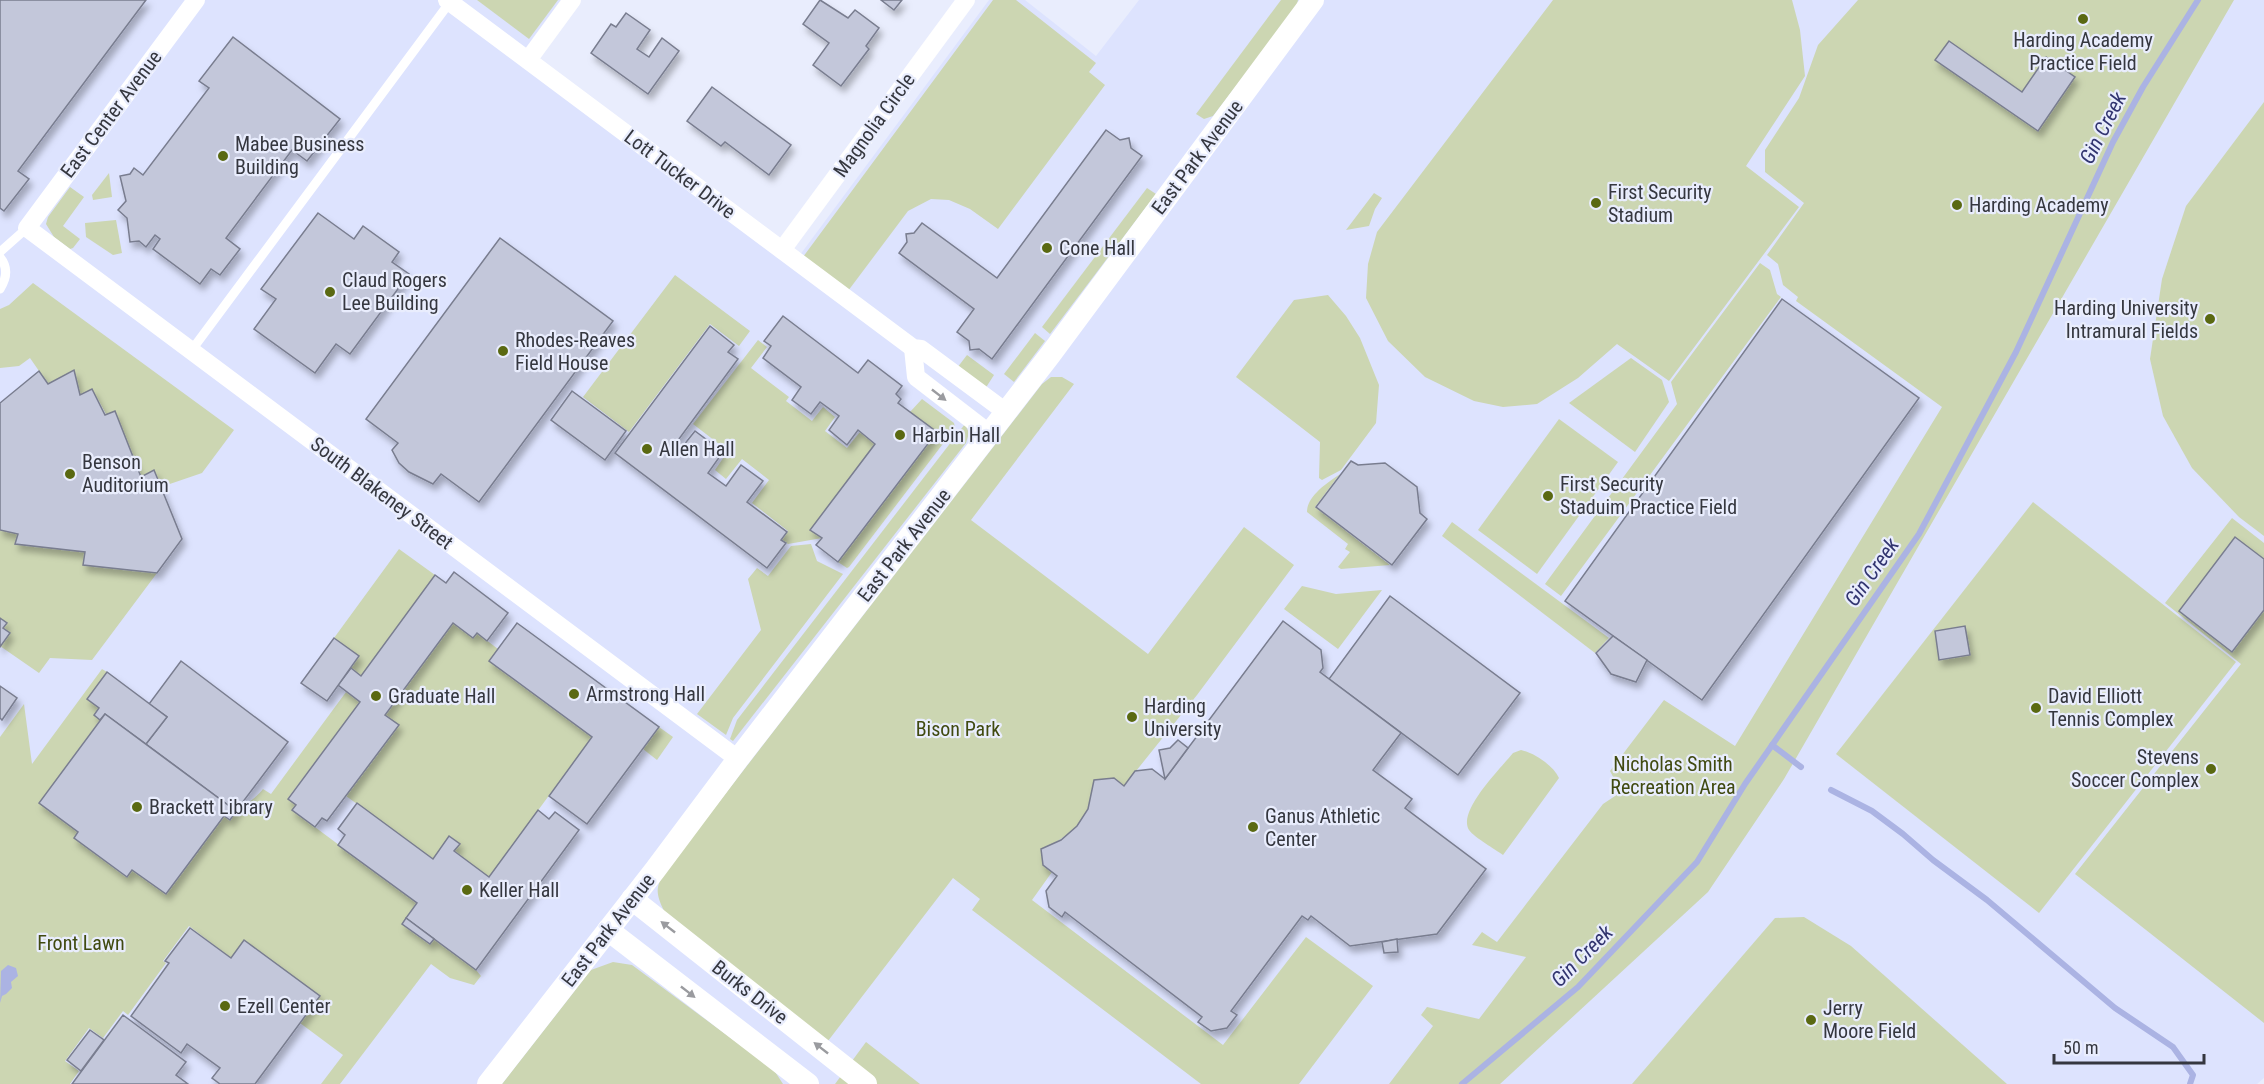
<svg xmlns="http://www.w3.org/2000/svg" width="2264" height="1084" font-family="'Roboto Condensed',sans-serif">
	<defs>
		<filter id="shadow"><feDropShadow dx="3.5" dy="6" stdDeviation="3" flood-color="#0004"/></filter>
	</defs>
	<rect width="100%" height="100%" fill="#e9edfd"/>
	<!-- built -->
	<polygon fill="#dde3fe" points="0,0 564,0 519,61 791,267 989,0 1025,0 1096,56 1139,0 2264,0 2264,1078 2257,1084 0,1084"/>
	<!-- green -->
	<g fill="#ccd6b2">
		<polygon points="477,0 558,0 529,39"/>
		<polygon points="993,0 1016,0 1096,63 1089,72 1105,85 998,229 970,209 949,200 931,199 908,211 848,291 803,257"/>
		<polygon points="1281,0 1298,0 1296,8 1213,116 1204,119 1196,114"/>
		<polygon points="1553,0 1792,0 1800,30 1805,76 1746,166 1799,207 1669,381 1617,344 1578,378 1537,404 1503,407 1474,401 1425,377 1388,341 1366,298 1368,264 1377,232"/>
		<polygon points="1858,0 2234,0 1784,779 1708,892 1500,1084 1389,1084 1433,1026 1421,1015 1427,1007 1479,1019 1526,957 1472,945 1482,932 1497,942 1603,804 1621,792 1610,771 1664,700 1735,746 1942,407 1796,301 1798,297 1783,285 1778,264 1767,255 1804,203 1765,172 1765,150 1799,98 1818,45"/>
		<polygon points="2264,102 2264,536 2239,517 2192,468 2163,416 2150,359 2162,279 2186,206"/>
		<polygon points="109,173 112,197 93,200 92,195"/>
		<polygon points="70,187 84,197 63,226 80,239 73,248 70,249 54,237 46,224 48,217"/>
		<polygon points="1147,188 1156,194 1050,334 1042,327"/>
		<polygon points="1374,193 1382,198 1375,209 1369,226 1346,230"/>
		<polygon points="116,220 122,253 113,255 86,237 85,223"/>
		<polygon points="1760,263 1770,270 1777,294 1781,297 1561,596 1545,584 1677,404 1671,382"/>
		<polygon points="675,275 750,331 739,346 710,324 629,432 583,397"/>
		<polygon points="33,283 234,430 202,473 161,487 141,477 92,389 80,395 48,384 30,358 19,366 0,368 0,309 9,305"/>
		<polygon points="1328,295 1346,316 1360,338 1379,385 1376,423 1341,470 1322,480 1319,478 1320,442 1236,377 1294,300"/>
		<polygon points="1035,333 1045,341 1014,382 1004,374"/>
		<polygon points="758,340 767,347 751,368 789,397 786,401 812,421 823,407 835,417 825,431 847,448 860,432 875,444 811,529 822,538 788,544 782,540 788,531 752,503 769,480 742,459 726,479 715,470 728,451 693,424"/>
		<polygon points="967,355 994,375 985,389 957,368"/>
		<polygon points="1631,358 1662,380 1669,402 1635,452 1569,403"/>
		<path d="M1051 377H1062L1074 384 971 520 1148 654 1244 527 1294 565 1197 695 1124 786 1114 778 1094 780C1092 789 1092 800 1088 809 1080 829 1060 841 1041 849L1043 865 1052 872 1032 900 1223 1045 1306 937 1373 986 1299 1084H1201L972 910 980 899 953 878 828 1041 664 911C655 892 655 886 668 868L1042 384Z"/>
		<polygon points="922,399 954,423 955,428 849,567 847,568 838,562 936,432 910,412"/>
		<polygon points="1559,419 1618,462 1537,574 1478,530"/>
		<polygon points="965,424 969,433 966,443 733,741 730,739 737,720"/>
		<path d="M1340 474 1315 507 1390 565 1341 569 1338 567 1350 552 1345 549 1348 544 1307 512C1307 496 1327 483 1340 474Z"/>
		<polygon points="2033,502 2236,662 2039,913 1836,754"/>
		<polygon points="2232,518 2264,543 2264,1023 2075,874 2241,664 2165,603"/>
		<polygon points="1452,522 1609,638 1595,653 1442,536"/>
		<polygon points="0,530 18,534 16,544 85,552 83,565 157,573 92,660 50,658 39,673 0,646 10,633 3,628 6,623 0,618"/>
		<polygon points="811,544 817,561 843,574 733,718 726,735 697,714 761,630 748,579 757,568 768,576 791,546"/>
		<polygon points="399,549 435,575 361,676 351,668 359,656 334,638"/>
		<polygon points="1302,586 1336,594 1382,590 1338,649 1284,609"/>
		<polygon points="453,623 473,638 477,633 498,649 490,662 592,737 489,877 454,851 460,844 450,836 433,859 346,796 398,725 385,715"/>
		<path d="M102 669 107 672 87 699 99 708 94 715 100 720 39 803 78 832 74 838 126 877 132 870 166 894 224 816 230 820C239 807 254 801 263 789L271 794 346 692 360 702 288 798 296 805 292 810 417 903 402 924 429 944 434 939 476 970 481 976 474 985 450 978 431 964 340 1084H321L343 1055 300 1023 244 941 231 958 189 926 163 961 166 963 128 1015 123 1011 103 1038 89 1028 65 1061 79 1071 70 1084H0V737L24 704 32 764Z"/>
		<polygon points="659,727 673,737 657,760 643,749"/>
		<path d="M1521 750C1534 753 1553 765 1559 778L1503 855C1495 849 1475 838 1469 830 1457 811 1501 768 1513 753Z"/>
		<polygon points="1804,917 1851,946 2007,1084 1632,1084 1775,918"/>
		<polygon points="613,962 632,965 774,1070 783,1084 502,1084 591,970"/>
		<polygon points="866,1042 920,1084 835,1084"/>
	</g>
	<!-- water -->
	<polygon fill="#abb3e3" points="8,965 16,968 18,976 11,982 12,988 6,994 2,996 0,1003 1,971"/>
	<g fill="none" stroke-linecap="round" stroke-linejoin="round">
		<!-- stream -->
		<g stroke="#abb3e3" stroke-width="6">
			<polyline points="1772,745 1801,767"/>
			<polyline points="1831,790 1872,811 1903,834 1933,860 1987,900 2115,1008 2173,1047 2193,1075 2190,1084"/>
			<polyline points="1462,1084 1578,987 1697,862 1745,784 1919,534 2016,352 2113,142 2143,87 2198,0"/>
		</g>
	</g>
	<!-- building -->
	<g fill="#c3c7da" stroke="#797d8f" stroke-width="1.5" filter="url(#shadow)">
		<polygon points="0,0 146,0 18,171 29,179 4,211 0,208"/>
		<polygon points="820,0 848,18 855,10 879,28 866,46 869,49 841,86 813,65 829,43 803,24"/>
		<polygon points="881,0 902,0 894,10"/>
		<polygon points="626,13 650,30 637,49 649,57 662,38 679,51 648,94 591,53 611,24 616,27"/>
		<polygon points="233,37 340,119 307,161 292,150 226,238 240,249 220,275 211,269 200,284 153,249 160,239 155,235 146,247 139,241 130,242 127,218 118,210 126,201 120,176 130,174 134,168 143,175 209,88 199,81"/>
		<polygon points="1949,41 2022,92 2046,57 2075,77 2038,131 1935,60"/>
		<polygon points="712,87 791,145 769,175 725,142 721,146 687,121"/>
		<polygon points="1106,130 1120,140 1129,138 1131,148 1142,156 992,359 979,349 970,350 969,341 957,332 974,309 899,253 907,242 906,234 914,233 922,223 997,278"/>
		<polygon points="318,213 354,239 363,226 399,252 392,262 409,274 350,354 336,344 315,373 254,329 276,299 261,289"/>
		<polygon points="500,238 613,321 479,502 441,474 433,484 409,472 399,463 392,450 398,443 366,419"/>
		<polygon points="1782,299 1919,398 1702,700 1565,601"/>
		<polygon points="783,316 858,373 868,360 902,386 896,394 901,399 898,403 937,432 838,562 816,545 822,538 810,530 875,444 858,430 847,445 829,430 839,416 820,402 811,414 792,400 801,387 763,358 771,346 764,341"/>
		<polygon points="710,326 734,345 728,352 738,359 673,447 679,451 695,431 723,452 708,473 726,486 741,465 763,481 747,502 787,532 781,540 786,543 767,568 615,453"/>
		<polygon points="74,370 80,395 92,389 105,415 115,411 141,477 154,470 182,539 157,573 83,565 85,552 15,544 18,534 0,530 0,403 39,371 48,384"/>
		<polygon points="572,391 626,431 605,460 551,420"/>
		<polygon points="1351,461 1358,465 1385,463 1417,487 1420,513 1427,519 1392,565 1316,507"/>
		<polygon points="2235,537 2264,559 2264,610 2232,652 2179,611"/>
		<polygon points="454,572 508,613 487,641 477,633 473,638 453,623 385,715 399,725 327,821 322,818 315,827 292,810 296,805 288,799 360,702 338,685 351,668 361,676 435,575 446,583"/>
		<polygon points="1390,596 1520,693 1458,775 1329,679"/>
		<polygon points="0,618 7,623 3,628 10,633 0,647"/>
		<polygon points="1283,621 1321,650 1323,668 1320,672 1401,733 1373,770 1412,799 1405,808 1486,869 1437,934 1350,946 1311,916 1308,920 1302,916 1231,1011 1237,1015 1227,1028 1211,1031 1198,1022 1202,1017 1065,912 1062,917 1049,907 1046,891 1057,876 1043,865 1041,849 1061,840 1077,826 1088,809 1094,780 1114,778 1124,786 1135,771 1152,769 1165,779"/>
		<polygon points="517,623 659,727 587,824 549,796 592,737 489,661"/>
		<polygon points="1965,626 1970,655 1939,660 1935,631"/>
		<polygon points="1613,636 1647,660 1636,682 1611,674 1596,653"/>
		<polygon points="334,638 359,656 327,701 301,683"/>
		<polygon points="181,661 288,742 236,811 146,744 167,717 149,704"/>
		<polygon points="107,672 167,717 146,744 105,714 100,720 94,715 99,708 87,699"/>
		<polygon points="0,686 17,698 2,720 0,718"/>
		<polygon points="105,714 236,811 230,820 224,816 166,894 132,870 127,877 74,838 78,832 39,803"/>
		<polygon points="1178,740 1188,748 1165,779 1159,750 1170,748"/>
		<polygon points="357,803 433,859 449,836 460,844 454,851 489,877 538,810 549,819 555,812 579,830 476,970 406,918 417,903 338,845 345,835 338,829"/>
		<polygon points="406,918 434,939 430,944 402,924"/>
		<polygon points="190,928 231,958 244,940 320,996 255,1084 220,1084 212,1078 220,1068 187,1044 181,1053 131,1016 169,963 165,961"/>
		<polygon points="1397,939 1398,952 1384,953 1382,942"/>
		<polygon points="123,1015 186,1062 176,1075 188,1084 72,1084"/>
		<polygon points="90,1030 104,1040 81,1071 67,1060"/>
	</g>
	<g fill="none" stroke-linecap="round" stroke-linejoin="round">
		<!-- service -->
		<g stroke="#fff" stroke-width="9">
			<polyline points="0,252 27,228"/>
			<path d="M0 257C8 267 7 278 0 289"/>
			<polyline points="191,351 450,2"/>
		</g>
		<!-- minor -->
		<g stroke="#fff" stroke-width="18">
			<polyline points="196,0 27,228 738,759"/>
			<polyline points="447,0 913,348 921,349 1006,412"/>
			<polyline points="528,60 572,0"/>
			<polyline points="782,250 966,0"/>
			<polyline points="913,348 916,377 990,434"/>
		</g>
		<!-- tertiary -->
		<g stroke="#fff" stroke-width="22">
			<polyline points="632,899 866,1084"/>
			<polyline points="608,930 808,1084"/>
			<polyline points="488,1084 655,870 738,759 1050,355 1313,0"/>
		</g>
	</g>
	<!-- one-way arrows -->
	<defs><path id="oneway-solid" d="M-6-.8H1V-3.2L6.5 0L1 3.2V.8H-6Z" transform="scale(1.5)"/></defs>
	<g fill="#9a9b9f">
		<use href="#oneway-solid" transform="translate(939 395) rotate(38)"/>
		<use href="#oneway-solid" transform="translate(668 927) rotate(-142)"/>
		<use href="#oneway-solid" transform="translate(688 992) rotate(38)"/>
		<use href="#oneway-solid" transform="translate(821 1048) rotate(-142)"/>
	</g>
	<!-- markers -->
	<g fill="#5a6912" stroke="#e9edfd" stroke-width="2">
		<circle cx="2083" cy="19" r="6"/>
		<circle cx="223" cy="156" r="6"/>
		<circle cx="1596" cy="203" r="6"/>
		<circle cx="1957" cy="205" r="6"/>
		<circle cx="1047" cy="248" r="6"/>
		<circle cx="330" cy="292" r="6"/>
		<circle cx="2210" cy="319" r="6"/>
		<circle cx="503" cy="351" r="6"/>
		<circle cx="900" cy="435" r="6"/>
		<circle cx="647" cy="449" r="6"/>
		<circle cx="70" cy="474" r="6"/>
		<circle cx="1548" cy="496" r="6"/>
		<circle cx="574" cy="694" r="6"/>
		<circle cx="376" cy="696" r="6"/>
		<circle cx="2036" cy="708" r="6"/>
		<circle cx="1132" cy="717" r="6"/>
		<circle cx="2211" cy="769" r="6"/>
		<circle cx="137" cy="807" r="6"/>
		<circle cx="1253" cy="827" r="6"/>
		<circle cx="467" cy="890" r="6"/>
		<circle cx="225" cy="1006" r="6"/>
		<circle cx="1811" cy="1020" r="6"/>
	</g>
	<g text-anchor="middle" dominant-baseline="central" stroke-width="4.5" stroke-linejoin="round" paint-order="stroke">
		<!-- poi labels -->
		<g font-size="20" fill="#35373f" stroke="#e9edfd" text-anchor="start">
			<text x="2083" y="40" text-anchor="middle">Harding Academy<tspan x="2083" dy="23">Practice Field</tspan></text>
			<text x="235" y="144">Mabee Business<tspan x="235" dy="23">Building</tspan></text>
			<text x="1608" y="192">First Security<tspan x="1608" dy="23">Stadium</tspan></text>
			<text x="1969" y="205">Harding Academy</text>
			<text x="1059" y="248">Cone Hall</text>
			<text x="342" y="280">Claud Rogers<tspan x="342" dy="23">Lee Building</tspan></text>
			<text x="2198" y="308" text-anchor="end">Harding University<tspan x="2198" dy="23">Intramural Fields</tspan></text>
			<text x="515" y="340">Rhodes-Reaves<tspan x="515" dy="23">Field House</tspan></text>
			<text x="912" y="435">Harbin Hall</text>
			<text x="659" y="449">Allen Hall</text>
			<text x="82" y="462">Benson<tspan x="82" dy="23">Auditorium</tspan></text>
			<text x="1560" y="484">First Security<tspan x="1560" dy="23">Staduim Practice Field</tspan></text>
			<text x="586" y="694">Armstrong Hall</text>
			<text x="388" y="696">Graduate Hall</text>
			<text x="2048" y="696">David Elliott<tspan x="2048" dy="23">Tennis Complex</tspan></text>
			<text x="1144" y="706">Harding<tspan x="1144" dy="23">University</tspan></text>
			<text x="2199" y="757" text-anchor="end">Stevens<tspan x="2199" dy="23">Soccer Complex</tspan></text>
			<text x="149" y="807">Brackett Library</text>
			<text x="1265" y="816">Ganus Athletic<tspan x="1265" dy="23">Center</tspan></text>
			<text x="479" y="890">Keller Hall</text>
			<text x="237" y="1006">Ezell Center</text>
			<text x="1823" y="1008">Jerry<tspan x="1823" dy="23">Moore Field</tspan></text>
		</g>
		<!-- street labels -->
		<g font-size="20" fill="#35373f" stroke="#e9edfd">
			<text transform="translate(111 114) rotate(-53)">East Center Avenue</text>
			<text transform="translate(874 125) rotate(-54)">Magnolia Circle</text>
			<text transform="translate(1197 157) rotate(-53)">East Park Avenue</text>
			<text transform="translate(680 174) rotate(37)">Lott Tucker Drive</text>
			<text transform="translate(382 493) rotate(37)">South Blakeney Street</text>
			<text transform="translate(904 545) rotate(-52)">East Park Avenue</text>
			<text transform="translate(608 930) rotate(-52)">East Park Avenue</text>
			<text transform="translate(750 992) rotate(38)">Burks Drive</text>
		</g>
		<!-- park labels -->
		<g font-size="20" fill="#404a10" stroke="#e9edfd">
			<text x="958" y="729">Bison Park</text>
			<text x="1673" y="764">Nicholas Smith<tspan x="1673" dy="23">Recreation Area</tspan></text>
			<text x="81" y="943">Front Lawn</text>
		</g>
		<!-- water labels -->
		<g font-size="21" font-style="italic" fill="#323570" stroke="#e9edfd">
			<text transform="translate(2103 128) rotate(-63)">Gin Creek</text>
			<text transform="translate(1872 572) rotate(-55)">Gin Creek</text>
			<text transform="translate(1582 956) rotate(-45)">Gin Creek</text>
		</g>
	</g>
	<!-- scale -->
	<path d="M2054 1054v9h150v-9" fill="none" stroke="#35373f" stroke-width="3"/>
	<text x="2063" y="1054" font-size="18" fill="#35373f" stroke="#e9edfd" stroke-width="4.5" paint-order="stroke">50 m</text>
</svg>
